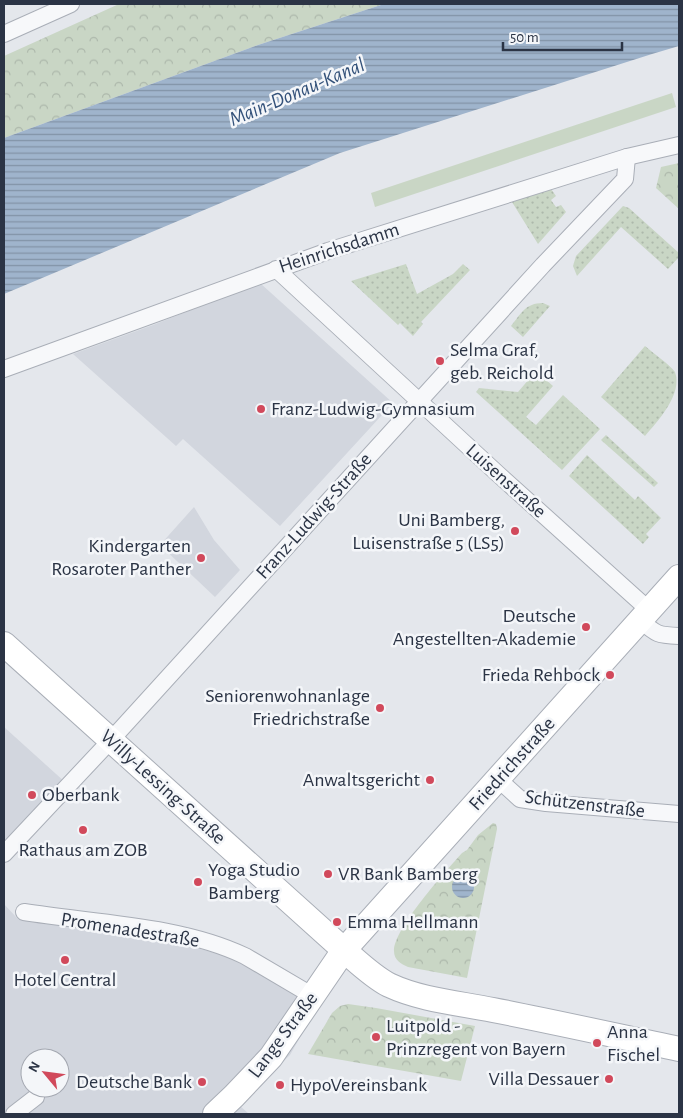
<svg xmlns="http://www.w3.org/2000/svg" width="683" height="1118" font-family="'Alegreya Sans',sans-serif">
	<defs>
		<pattern id="grass-dots" width="8" height="8" patternUnits="userSpaceOnUse" patternTransform="scale(1.25)"><rect width="8" height="8" fill="#c9d6c5"/><path d="M2 2h.1M6 6h.1" fill="none" stroke="#adb8ab" stroke-width="1.8" stroke-linecap="round"/></pattern>
		<pattern id="forest-crowns" width="20" height="18" patternUnits="userSpaceOnUse" patternTransform="scale(1.25)"><rect width="20" height="18" fill="#c9d6c5"/><path d="M2 6a3 3 0 1 1 6 0M12 15a3 3 0 1 1 6 0" fill="none" stroke="#adb8ab"/></pattern>
		<pattern id="water-rules" width="6" height="5" patternUnits="userSpaceOnUse" patternTransform="scale(1.25)"><rect width="6" height="5" fill="#9fb4cc"/><path d="M0 2.5h6" fill="none" stroke="#8293a7"/></pattern>
	</defs>
	<rect width="100%" height="100%" fill="#e4e7ec"/>
	<!-- built -->
	<g fill="#d2d6de" fill-rule="evenodd">
		<polygon points="260,283 393,403 280,526 183,439 176,446 73,354 153,325"/>
		<polygon points="194,507 214,540 240,570 215,597 160,545"/>
		<polygon points="4,727 66,783 4,846"/>
		<path d="M4 904 17 918 152 936 234 958 318 1006 290 1055 239 1105 249 1114H4ZM30 1058H60V1088H30Z"/>
	</g>
	<!-- grass -->
	<g fill="url(#grass-dots)">
		<polygon points="551,189 556,196 551,200 556,207 561,205 566,212 538,244 512,202"/>
		<polygon points="623,206 629,208 679,253 679,257 668,269 621,227 577,276 573,266 576,256"/>
		<polygon points="406,264 417,294 453,274 463,264 470,270 421,322 423,324 413,336 400,323 398,325 351,281"/>
		<path d="M543 303 550 306 523 337 511 326C521 314 525 303 543 303Z"/>
		<path d="M645 346C653 353 669 364 675 372 683 394 658 421 645 436L601 397Z"/>
		<polygon points="536,371 553,386 526,417 536,425 563,395 600,429 562,470 476,392 479,388 518,392"/>
		<polygon points="606,435 658,483 654,487 601,440"/>
		<polygon points="587,455 635,500 638,496 661,518 646,534 649,537 643,544 569,476"/>
	</g>
	<!-- forest -->
	<g fill="url(#forest-crowns)">
		<polygon points="119,4 384,4 258,45 4,138 4,56"/>
		<polygon points="679,163 679,209 656,188 661,167"/>
		<path d="M493 823 496 824 497 829 467 978 408 967C401 964 394 960 394 951 394 928 446 871 462 853L467 850 478 835Z"/>
		<polygon points="348,1004 376,1008 475,1026 461,1081 308,1054 332,1013 340,1006"/>
	</g>
	<!-- pitch -->
	<polygon fill="#c9d6c5" points="672,93 676,107 375,207 371,193"/>
	<!-- water -->
	<g fill="url(#water-rules)">
		<polygon points="384,4 679,4 679,46 652,54 340,153 4,294 4,138 258,45"/>
		<circle cx="463" cy="887" r="11"/>
	</g>
	<g fill="none" stroke-linecap="round" stroke-linejoin="round">
		<defs>
			<g id="street">
				<polyline points="4,34 71,4"/>
				<polyline points="276,269 498,474 649,610"/>
				<polyline points="4,369 328,251 627,157 679,145"/>
				<path d="M640 620C657 635 658 635 679 636"/>
				<polyline points="498,779 520,799 546,803 679,814"/>
				<polyline points="4,854 111,740 543,265 625,179 627,157"/>
				<path d="M24 912C94 923 180 925 245 956L313 996"/>
				<polyline points="14,1114 36,1097"/>
			</g>
			<g id="secondary">
				<path d="M4 644 344 950C358 962 372 976 389 985 421 1000 458 1003 493 1010 555 1022 617 1036 679 1049"/>
				<polyline points="215,1114 234,1096 271,1057 344,950 679,577"/>
			</g>
		</defs>
		<!-- street casing -->
		<use href="#street" stroke="#a9aeb7" stroke-width="18"/>
		<!-- secondary casing -->
		<use href="#secondary" stroke="#a9aeb7" stroke-width="26"/>
		<!-- street -->
		<use href="#street" stroke="#f7f8fa" stroke-width="16"/>
		<!-- secondary -->
		<use href="#secondary" stroke="#fff" stroke-width="24"/>
	</g>
	<!-- markers -->
	<g fill="#d1495b" stroke="#f4f6f9" stroke-width="2">
		<circle cx="440" cy="361" r="5"/>
		<circle cx="261" cy="409" r="5"/>
		<circle cx="515" cy="531" r="5"/>
		<circle cx="201" cy="558" r="5"/>
		<circle cx="586" cy="627" r="5"/>
		<circle cx="610" cy="675" r="5"/>
		<circle cx="380" cy="708" r="5"/>
		<circle cx="430" cy="780" r="5"/>
		<circle cx="32" cy="795" r="5"/>
		<circle cx="83" cy="830" r="5"/>
		<circle cx="328" cy="874" r="5"/>
		<circle cx="198" cy="882" r="5"/>
		<circle cx="337" cy="922" r="5"/>
		<circle cx="65" cy="960" r="5"/>
		<circle cx="376" cy="1037" r="5"/>
		<circle cx="597" cy="1043" r="5"/>
		<circle cx="609" cy="1079" r="5"/>
		<circle cx="202" cy="1082" r="5"/>
		<circle cx="280" cy="1085" r="5"/>
	</g>
	<g text-anchor="middle" dominant-baseline="central" stroke-width="5" stroke-linejoin="round" paint-order="stroke">
		<!-- street labels -->
		<g font-size="20" fill="#2b3445" stroke="#f4f6f9">
			<text transform="translate(339 248) rotate(-18)">Heinrichsdamm</text>
			<text transform="translate(506 481) rotate(42)">Luisenstraße</text>
			<text transform="translate(314 516) rotate(-48)">Franz-Ludwig-Straße</text>
			<text transform="translate(512 764) rotate(-48)">Friedrichstraße</text>
			<text transform="translate(163 787) rotate(42)">Willy-Lessing-Straße</text>
			<text transform="translate(585 804) rotate(7)">Schützenstraße</text>
			<text transform="translate(130 930) rotate(9)">Promenadestraße</text>
			<text transform="translate(283 1035) rotate(-53)">Lange Straße</text>
		</g>
		<!-- poi labels -->
		<g font-size="20" fill="#2b3445" stroke="#f4f6f9" text-anchor="start">
			<text x="450" y="350">Selma Graf,<tspan x="450" dy="23">geb. Reichold</tspan></text>
			<text x="271" y="409">Franz-Ludwig-Gymnasium</text>
			<text x="505" y="520" text-anchor="end">Uni Bamberg,<tspan x="505" dy="23">Luisenstraße 5 (LS5)</tspan></text>
			<text x="191" y="546" text-anchor="end">Kindergarten<tspan x="191" dy="23">Rosaroter Panther</tspan></text>
			<text x="576" y="616" text-anchor="end">Deutsche<tspan x="576" dy="23">Angestellten-Akademie</tspan></text>
			<text x="600" y="675" text-anchor="end">Frieda Rehbock</text>
			<text x="370" y="696" text-anchor="end">Seniorenwohnanlage<tspan x="370" dy="23">Friedrichstraße</tspan></text>
			<text x="420" y="780" text-anchor="end">Anwaltsgericht</text>
			<text x="42" y="795">Oberbank</text>
			<text x="83" y="850" text-anchor="middle">Rathaus am ZOB</text>
			<text x="208" y="870">Yoga Studio<tspan x="208" dy="23">Bamberg</tspan></text>
			<text x="338" y="874">VR Bank Bamberg</text>
			<text x="347" y="922">Emma Hellmann</text>
			<text x="65" y="980" text-anchor="middle">Hotel Central</text>
			<text x="386" y="1026">Luitpold -<tspan x="386" dy="23">Prinzregent von Bayern</tspan></text>
			<text x="607" y="1032">Anna<tspan x="607" dy="23">Fischel</tspan></text>
			<text x="599" y="1079" text-anchor="end">Villa Dessauer</text>
			<text x="192" y="1082" text-anchor="end">Deutsche Bank</text>
			<text x="290" y="1085">HypoVereinsbank</text>
		</g>
		<!-- water labels -->
		<g font-size="21" font-style="italic" fill="#34527a" stroke="#f4f6f9">
			<text transform="translate(297 92) rotate(-23)">Main-Donau-Kanal</text>
		</g>
	</g>
	<!-- border -->
	<rect width="683" height="1118" fill="none" stroke="#2b3445" stroke-width="10"/>
	<!-- north arrow -->
	<g transform="translate(45 1073) rotate(299)"><circle r="24" fill="#f4f6f9" stroke="#a4a8b1"/>
	<path d="M0-4L9 19L0 12L-9 19Z" fill="#d1495b"/>
	<text y="-8" font-size="14" font-weight="bold" text-anchor="middle" fill="#2b3445">N</text>
	</g>
	<!-- scale -->
	<path d="M503 42v8h119v-8" fill="none" stroke="#2b3445" stroke-width="2.5"/>
	<text x="510" y="42" font-size="15" fill="#2b3445" stroke="#f4f6f9" stroke-width="4" paint-order="stroke">50 m</text>
</svg>
